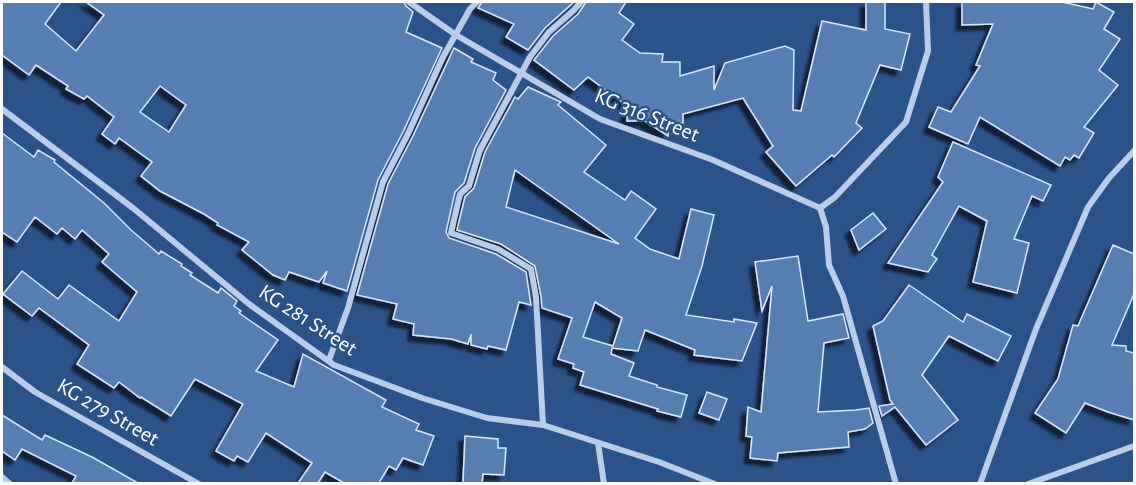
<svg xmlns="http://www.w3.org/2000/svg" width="1136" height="485" font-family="'Alegreya Sans',sans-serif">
	<defs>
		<filter id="shadow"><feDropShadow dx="-5.5" dy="5.5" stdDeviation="1.5" flood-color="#0009"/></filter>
	</defs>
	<rect width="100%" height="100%" fill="#2a5388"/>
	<!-- building -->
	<g fill="#567fb1" stroke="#dae7f7" stroke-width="1.5" fill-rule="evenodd" filter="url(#shadow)">
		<path d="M2 2H61L45 24 76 51 104 15 86 2H404L406 6 413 12 406 32 442 48 403 132 378 180 347 291 323 283 327 271 319 282 289 272 285 280 273 275 242 250 249 242 217 225 218 223 204 214 160 191 141 176 152 162 119 138 115 144 102 134 114 117 87 96 84 99 66 89 68 86 36 65 29 75 2 55ZM160 86 186 105 169 132 140 112Z"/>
		<polygon points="482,2 574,2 545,28 528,50 506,37 514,24 478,8"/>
		<polygon points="586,2 626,2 619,13 634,24 622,40 640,53 663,54 662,62 680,62 680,76 714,66 714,90 725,63 785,46 794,50 793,110 801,111 822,21 866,30 866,2 885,2 885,29 910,34 901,70 880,65 856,123 862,128 834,157 832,155 796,186 766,152 773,146 743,98 683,114 683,123 669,122 668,136 645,121 627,121 627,106 588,77 574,90 534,60 553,36 578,14"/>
		<polygon points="962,2 1062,2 1093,9 1096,2 1114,12 1104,29 1120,39 1099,70 1118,85 1084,127 1094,133 1079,158 1074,155 1070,160 1065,157 1060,166 980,117 968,144 929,127 938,107 951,112 980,66 976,65 993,24 962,25"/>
		<polygon points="454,48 473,59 471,62 496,73 493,80 506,90 475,148 464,183 455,192 446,232 449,238 496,254 526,272 531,305 519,302 506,350 488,346 487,349 471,345 471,334 468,344 451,339 413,335 414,324 393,319 397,304 357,295 388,184 413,136"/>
		<path d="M528 87 561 102 558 105 606 145 584 172 625 200 631 191 656 209 635 238 650 249 679 259 691 209 714 215 702 266 686 315 734 322V319L757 323 742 361 694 355 695 350 645 330 638 351 612 348 611 354 634 363 629 376 657 385V387L687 395 681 417 657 411 658 409 580 385 584 372 573 368 574 364 558 359 572 318 542 308 541 296 535 266 501 244 457 230 465 197 474 188 485 152 515 97 518 99ZM515 170 619 244 506 207ZM595 302 622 318 613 346 583 337Z"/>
		<polygon points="2,133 34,157 38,150 55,160 54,162 104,203 131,230 159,254 161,251 182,264 181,266 192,273 190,275 218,293 221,288 237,301 234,306 241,311 239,313 278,340 256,371 294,387 303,354 386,400 382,407 419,424 416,430 434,436 423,465 403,458 396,470 389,466 379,483 344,483 325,472 318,483 298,483 312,463 266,433 248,462 237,456 234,461 216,451 243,404 195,379 171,416 141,397 140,398 119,382 114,388 77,364 89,345 39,308 32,316 3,294 22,271 58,299 69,285 119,321 137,292 102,262 109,254 82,230 75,239 62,228 57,234 35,217 17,242 2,232"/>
		<polygon points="953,142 1051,185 1043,201 1032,196 1014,239 1029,243 1017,293 973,282 987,221 959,206 932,255 937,259 928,272 888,263 943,182 938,177"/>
		<polygon points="873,213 886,229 859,250 851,230"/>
		<polygon points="1113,245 1134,254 1134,294 1112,345 1126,346 1126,351 1134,353 1134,420 1108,412 1085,403 1066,433 1035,413 1058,379 1073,325 1078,326"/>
		<polygon points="798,256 808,321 843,314 849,338 824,343 818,412 856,410 869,408 873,423 865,429 848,432 849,447 778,453 777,461 750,458 752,437 746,436 748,407 761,412 772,286 762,311 755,262"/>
		<polygon points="909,285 963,322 967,314 1011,336 998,361 949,336 922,375 958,420 926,445 895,407 882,416 879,406 893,404 890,400 873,326 883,321"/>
		<polygon points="707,392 727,399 719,420 699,413"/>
		<polygon points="2,415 42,440 45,435 92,457 138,483 72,483 76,476 22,449 15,460 2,451"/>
		<polygon points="465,436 498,439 498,448 506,448 504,475 483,474 482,483 463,483"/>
	</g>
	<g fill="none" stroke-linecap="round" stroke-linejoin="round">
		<!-- minor -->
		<g stroke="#b7cde8" stroke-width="6">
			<polyline points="409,2 456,35 600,119 713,160 820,208"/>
			<polyline points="2,109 133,208 249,304 334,365 422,398 487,418 543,425 659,462 715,484"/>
			<polyline points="329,360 348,308 383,182 408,134 443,57 470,9 477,2"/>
			<polyline points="2,367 35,392 199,484"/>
			<polyline points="543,425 536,297 531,269 498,249 451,233 460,194 469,186 480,150 530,57 549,32 574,10 581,2"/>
			<polyline points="598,443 604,484"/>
			<polyline points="2,477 10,484"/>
			<polyline points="896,484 843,296 829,265 826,227 820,208 835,197 906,122 928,51 926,2"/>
			<polyline points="980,484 1036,329 1088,207 1109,178 1134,151"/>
			<polyline points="1028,484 1134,446"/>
		</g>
	</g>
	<g text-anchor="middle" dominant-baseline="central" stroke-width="5" stroke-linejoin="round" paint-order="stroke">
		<!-- street labels -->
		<g font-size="22" fill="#fff" stroke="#2a5388">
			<text transform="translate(647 115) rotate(22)">KG 316 Street</text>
			<text transform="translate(308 320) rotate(33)">KG 281 Street</text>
			<text transform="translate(108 412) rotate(30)">KG 279 Street</text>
		</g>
	</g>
	<!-- border -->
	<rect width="1136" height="485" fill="none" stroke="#ffffff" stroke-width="6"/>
</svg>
